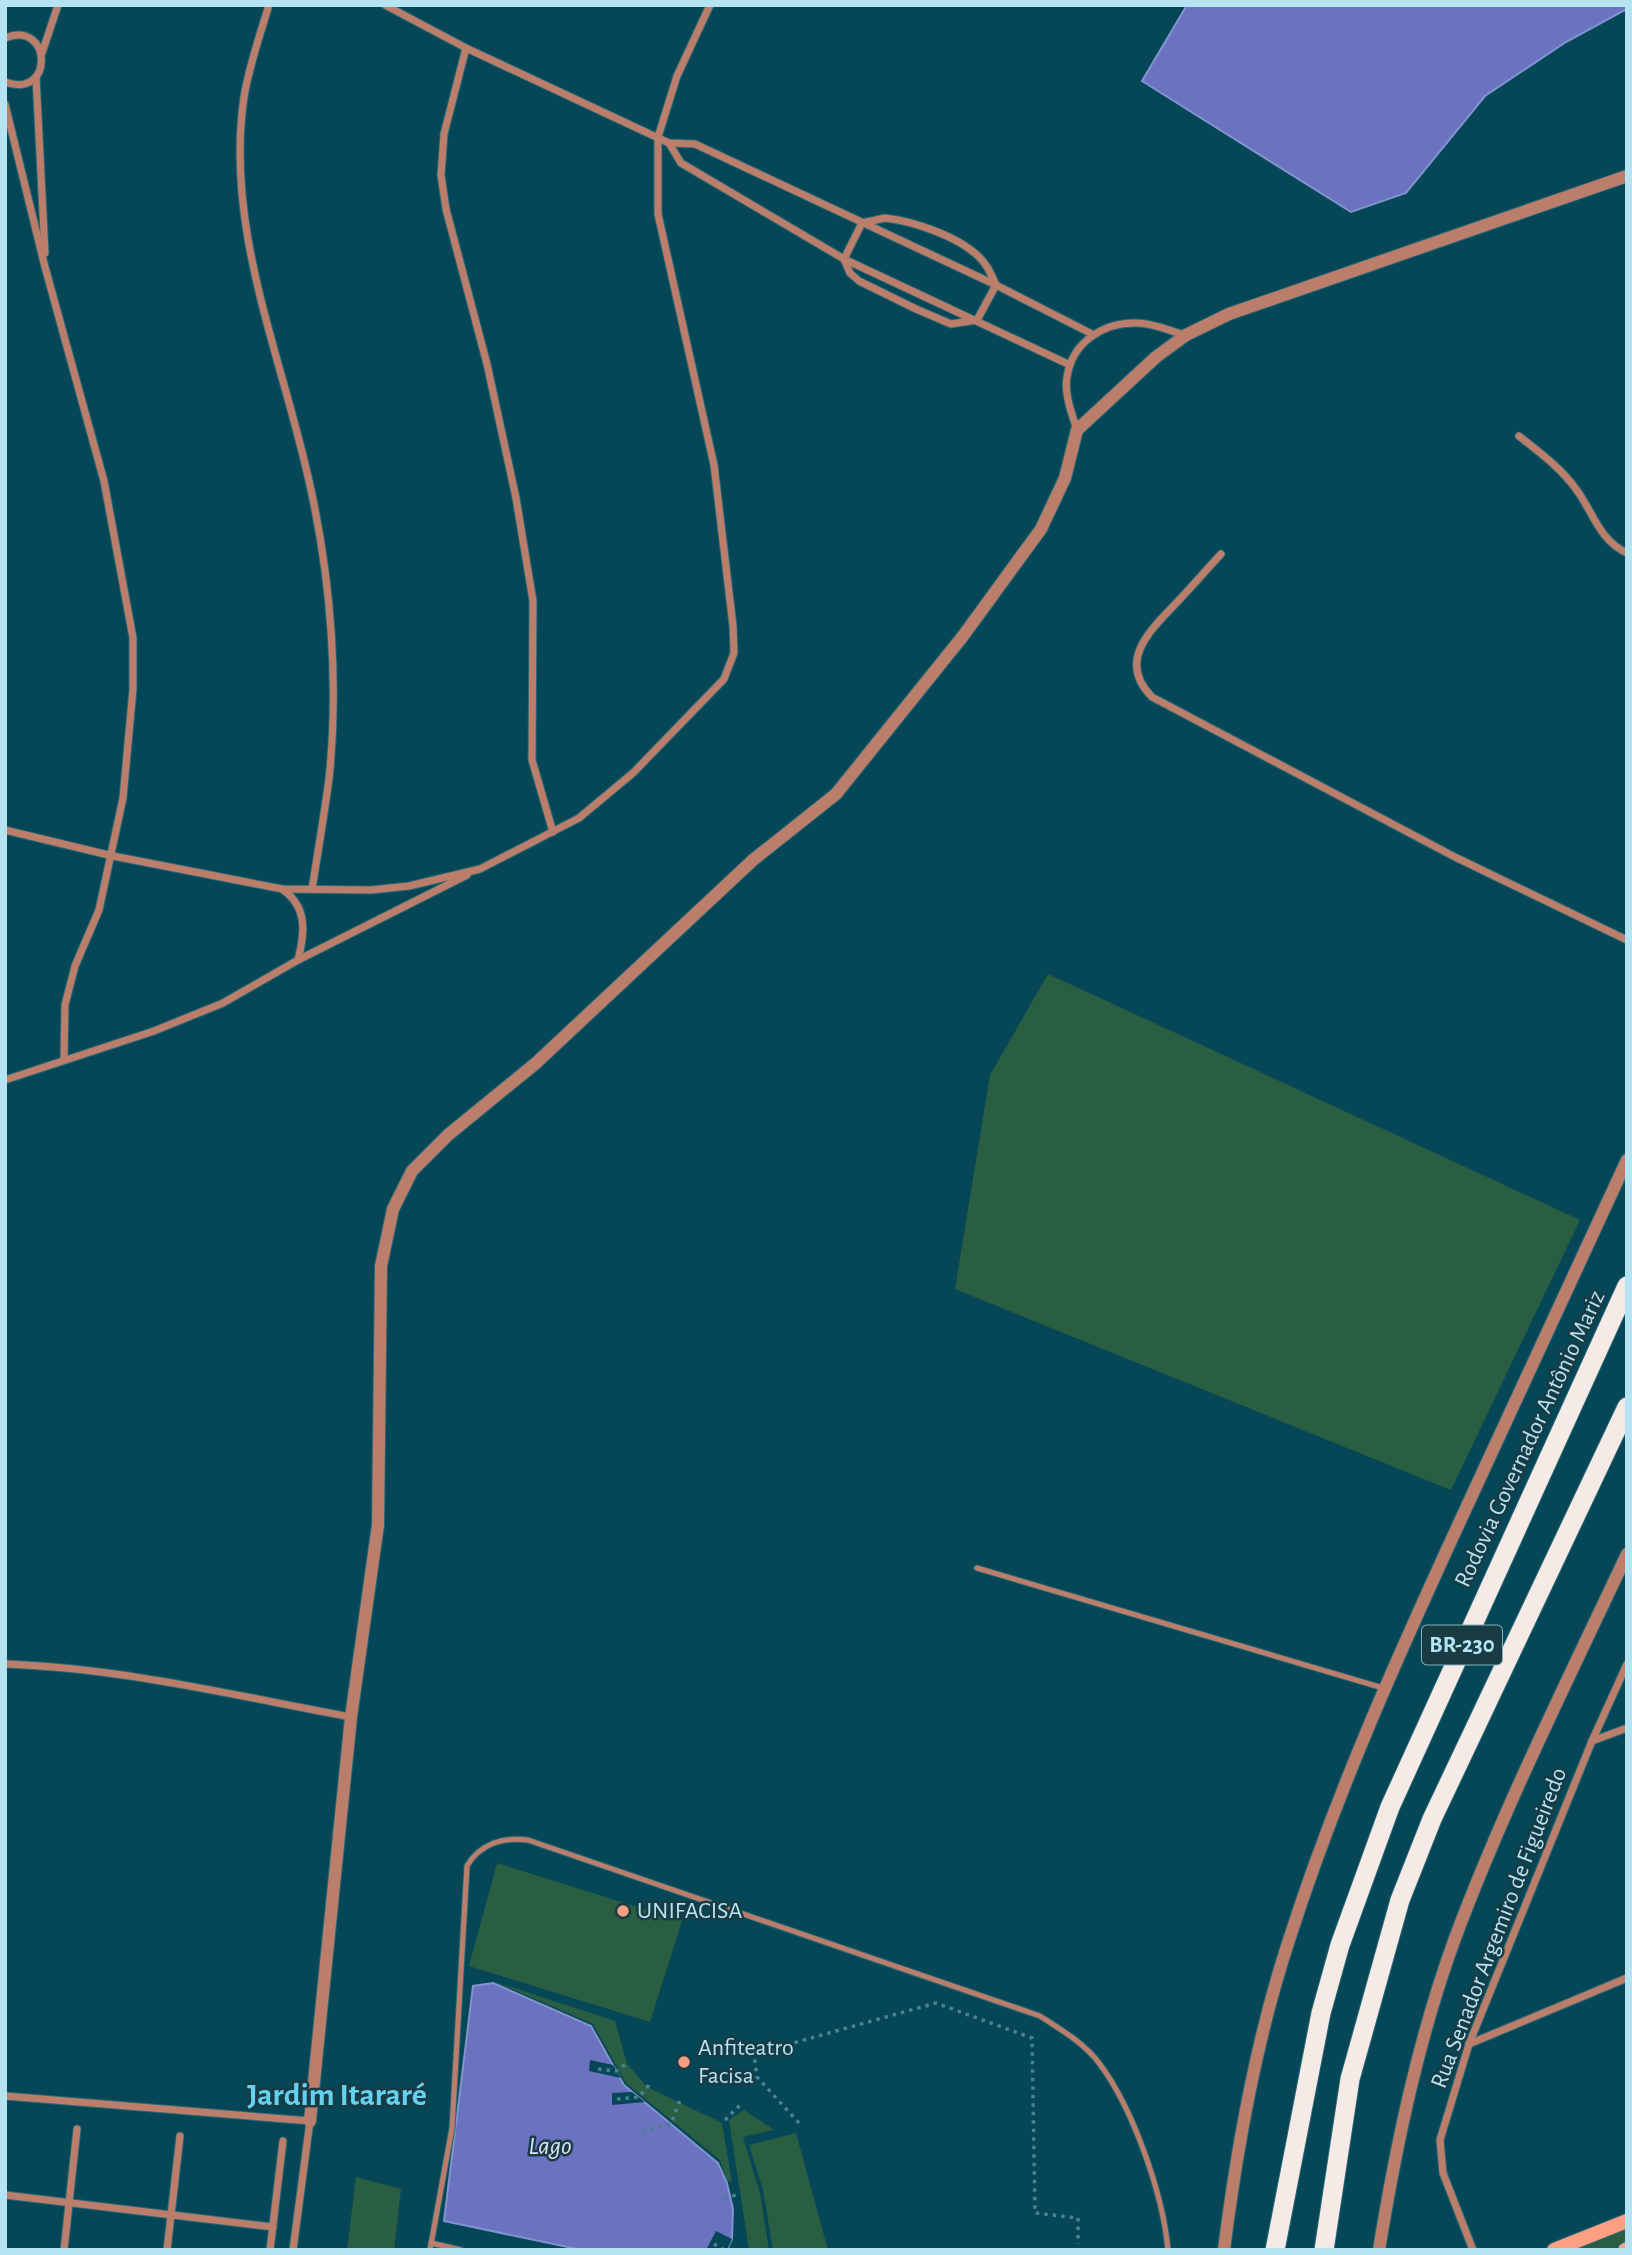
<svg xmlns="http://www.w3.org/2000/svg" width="1632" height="2255" font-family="'Alegreya Sans',sans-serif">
	<rect width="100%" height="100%" fill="#054756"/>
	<!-- green -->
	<g fill="#2a5e43">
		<polygon points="1048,974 1580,1220 1451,1490 955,1289 990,1075"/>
		<polygon points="497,1863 682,1921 650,2022 469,1966"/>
		<polygon points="496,1982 615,2021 627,2064 647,2087 722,2123 732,2182 727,2181 720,2160 626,2083 593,2024"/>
		<polygon points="744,2110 774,2130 743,2137 760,2193 769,2250 749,2250 729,2120"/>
		<polygon points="796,2133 828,2250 773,2250 763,2190 749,2145"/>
		<polygon points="356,2177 401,2189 394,2250 347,2250"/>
		<polygon points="1627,2227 1627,2243 1611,2250 1568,2250"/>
	</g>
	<!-- water -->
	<g fill="#6b72c0" stroke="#8194cf" stroke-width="2">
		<polygon points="1187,5 1627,5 1627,9 1566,42 1485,96 1406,193 1351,212 1142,81"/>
		<polygon points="493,1983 591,2026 624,2085 718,2163 727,2183 733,2209 732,2239 727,2250 582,2250 444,2221 473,1986"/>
	</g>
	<!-- pier -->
	<g fill="#054756">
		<polygon points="590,2060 613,2065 621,2078 589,2071"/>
		<polygon points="632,2092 645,2102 612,2105 612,2093"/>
		<polygon points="716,2231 732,2239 727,2250 706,2250"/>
	</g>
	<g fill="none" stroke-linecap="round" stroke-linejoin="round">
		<defs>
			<g id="service">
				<polyline points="977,1568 1383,1688"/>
				<polyline points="431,2243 461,2250"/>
				<path d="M430 2250 452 2128 467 1866C480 1843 504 1837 528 1840L1040 2016C1060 2029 1084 2043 1099 2063 1133 2108 1163 2194 1168 2250"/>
			</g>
			<g id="minor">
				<path d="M269 5C260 35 249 66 244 97 224 231 284 361 311 490 331 582 339 685 329 779 324 816 318 852 312 889"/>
				<polyline points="385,5 466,48 669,143 695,144 996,285 1092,334"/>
				<path d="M5 38C52 19 55 100 5 82"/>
				<polyline points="466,48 444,134 441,175 446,209 487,364 516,498 533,601 532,760 553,832"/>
				<polyline points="42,53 58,5"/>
				<polyline points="36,77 45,253"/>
				<polyline points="5,104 45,267 104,481 133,638 133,689 123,798 99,910 75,966 65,1005 64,1058"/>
				<polyline points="669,143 681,163 844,259 1070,365"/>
				<path d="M885 218C913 221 957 236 978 256 987 264 991 274 996 285L977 320 951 324 916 309 859 281 850 273 844 259 862 223Z"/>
				<path d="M1077 430C1072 414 1064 394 1067 377 1072 342 1104 322 1137 323 1153 323 1170 331 1185 335"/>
				<path d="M1519 436C1539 452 1560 467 1576 489 1593 512 1599 540 1627 553"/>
				<path d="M1221 554C1208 568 1195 583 1181 598 1155 626 1114 659 1152 697L1455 857 1627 940"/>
				<polyline points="5,830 113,856 282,889 371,890 409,886 480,869 579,818 633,773 724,679 734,653 733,626 714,465 658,214 658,137 677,76 710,5"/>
				<path d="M282 889C308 907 305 933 298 960"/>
				<polyline points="5,1080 154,1031 223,1003 298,960 467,875"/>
				<path d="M5 1664C122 1668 237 1696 351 1717"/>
				<polyline points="1592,1741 1627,1728"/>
				<polyline points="1469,2044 1627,1978"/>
				<polyline points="5,2096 310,2121 293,2250"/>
				<polyline points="5,2195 273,2227"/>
				<polyline points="64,2250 77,2129"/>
				<polyline points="167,2250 180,2136"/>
				<polyline points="270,2250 283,2141"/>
				<polyline points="1473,2250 1443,2173 1440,2140 1469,2044 1592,1741 1627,1664"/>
			</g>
			<g id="tertiary">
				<polyline points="310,2121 351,1717 378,1525 381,1266 393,1209 412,1171 448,1135 536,1063 753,860 836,794 963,636 1041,529 1065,478 1077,430 1156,357 1186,335 1229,314 1627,176"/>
				<path d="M1224 2250C1237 2146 1256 2040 1289 1940 1337 1790 1401 1649 1467 1506 1520 1391 1573 1276 1627 1160"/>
				<path d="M1379 2250C1396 2146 1418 2040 1454 1941 1503 1809 1567 1682 1627 1554"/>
			</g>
			<g id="secondary">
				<polyline points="1554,2250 1627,2221"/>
				<polyline points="1625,2250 1627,2249"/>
			</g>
			<g id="trunk">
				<polyline points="1275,2250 1321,2013 1340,1945 1390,1807 1627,1286"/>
				<polyline points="1324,2250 1350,2079 1400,1900 1432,1819 1627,1407"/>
			</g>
		</defs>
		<!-- service casing -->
		<use href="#service" stroke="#286675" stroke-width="7"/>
		<!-- minor casing -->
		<use href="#minor" stroke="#286675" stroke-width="9"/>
		<!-- tertiary casing -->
		<use href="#tertiary" stroke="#286675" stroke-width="14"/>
		<!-- secondary casing -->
		<use href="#secondary" stroke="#286675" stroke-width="16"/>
		<!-- trunk casing -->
		<use href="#trunk" stroke="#286675" stroke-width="21"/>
		<!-- path -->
		<g stroke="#488392" stroke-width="3.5" stroke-dasharray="3.5 5" stroke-linecap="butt">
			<polyline points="598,2069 616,2071 629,2062"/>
			<polyline points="617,2099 639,2097 649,2085"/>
			<polyline points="725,2120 743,2102"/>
			<polyline points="799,2123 757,2077 754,2054 936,2003 1032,2038 1035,2213 1078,2218 1078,2244"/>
			<polyline points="642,2131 671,2124 680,2100"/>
			<polyline points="724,2198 736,2195"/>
			<polyline points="714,2244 724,2250"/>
		</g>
		<!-- service -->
		<use href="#service" stroke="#ba7e6b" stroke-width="5"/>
		<!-- minor -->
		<use href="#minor" stroke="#ba7e6b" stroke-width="7"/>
		<!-- tertiary -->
		<use href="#tertiary" stroke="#ba7e6b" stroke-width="12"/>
		<!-- secondary -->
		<use href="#secondary" stroke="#fe9f81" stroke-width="14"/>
		<!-- trunk -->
		<use href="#trunk" stroke="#f6eae6" stroke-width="19"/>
	</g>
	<!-- markers -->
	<g fill="#f39f84" stroke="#183b44" stroke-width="2.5">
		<circle cx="623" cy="1911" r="7"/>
		<circle cx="684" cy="2062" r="7"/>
	</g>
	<g text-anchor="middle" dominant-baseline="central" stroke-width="5" stroke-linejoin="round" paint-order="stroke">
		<!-- shield labels -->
		<rect fill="#183b44" stroke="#85b1be" stroke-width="2" x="1422" y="1625.5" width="80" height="39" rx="5"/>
		<g font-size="23" font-weight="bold" fill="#b4e4f2">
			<text x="1462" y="1645">BR-230</text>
		</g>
		<!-- street labels -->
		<g font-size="24" fill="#b4e4f2" stroke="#183b44">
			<text transform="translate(1530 1439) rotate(-65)">Rodovia Governador Antônio Mariz</text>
			<text transform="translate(1499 1928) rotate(-69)">Rua Senador Argemiro de Figueiredo</text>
		</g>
		<!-- poi labels -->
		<g font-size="24" fill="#b4e4f2" stroke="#183b44" text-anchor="start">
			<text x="637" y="1911">UNIFACISA</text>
			<text x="698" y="2048">Anfiteatro<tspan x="698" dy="28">Facisa</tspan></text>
		</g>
		<!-- water labels -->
		<g font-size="26" font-style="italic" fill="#dee2f8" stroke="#183b44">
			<text x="550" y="2146">Lago</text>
		</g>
		<!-- district labels -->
		<g font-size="32" font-weight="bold" fill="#65d1ef" stroke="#183b44">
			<text x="337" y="2095">Jardim Itararé</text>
		</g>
	</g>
	<!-- border -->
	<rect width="1632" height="2255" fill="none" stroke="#b4e4f2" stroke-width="14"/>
</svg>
